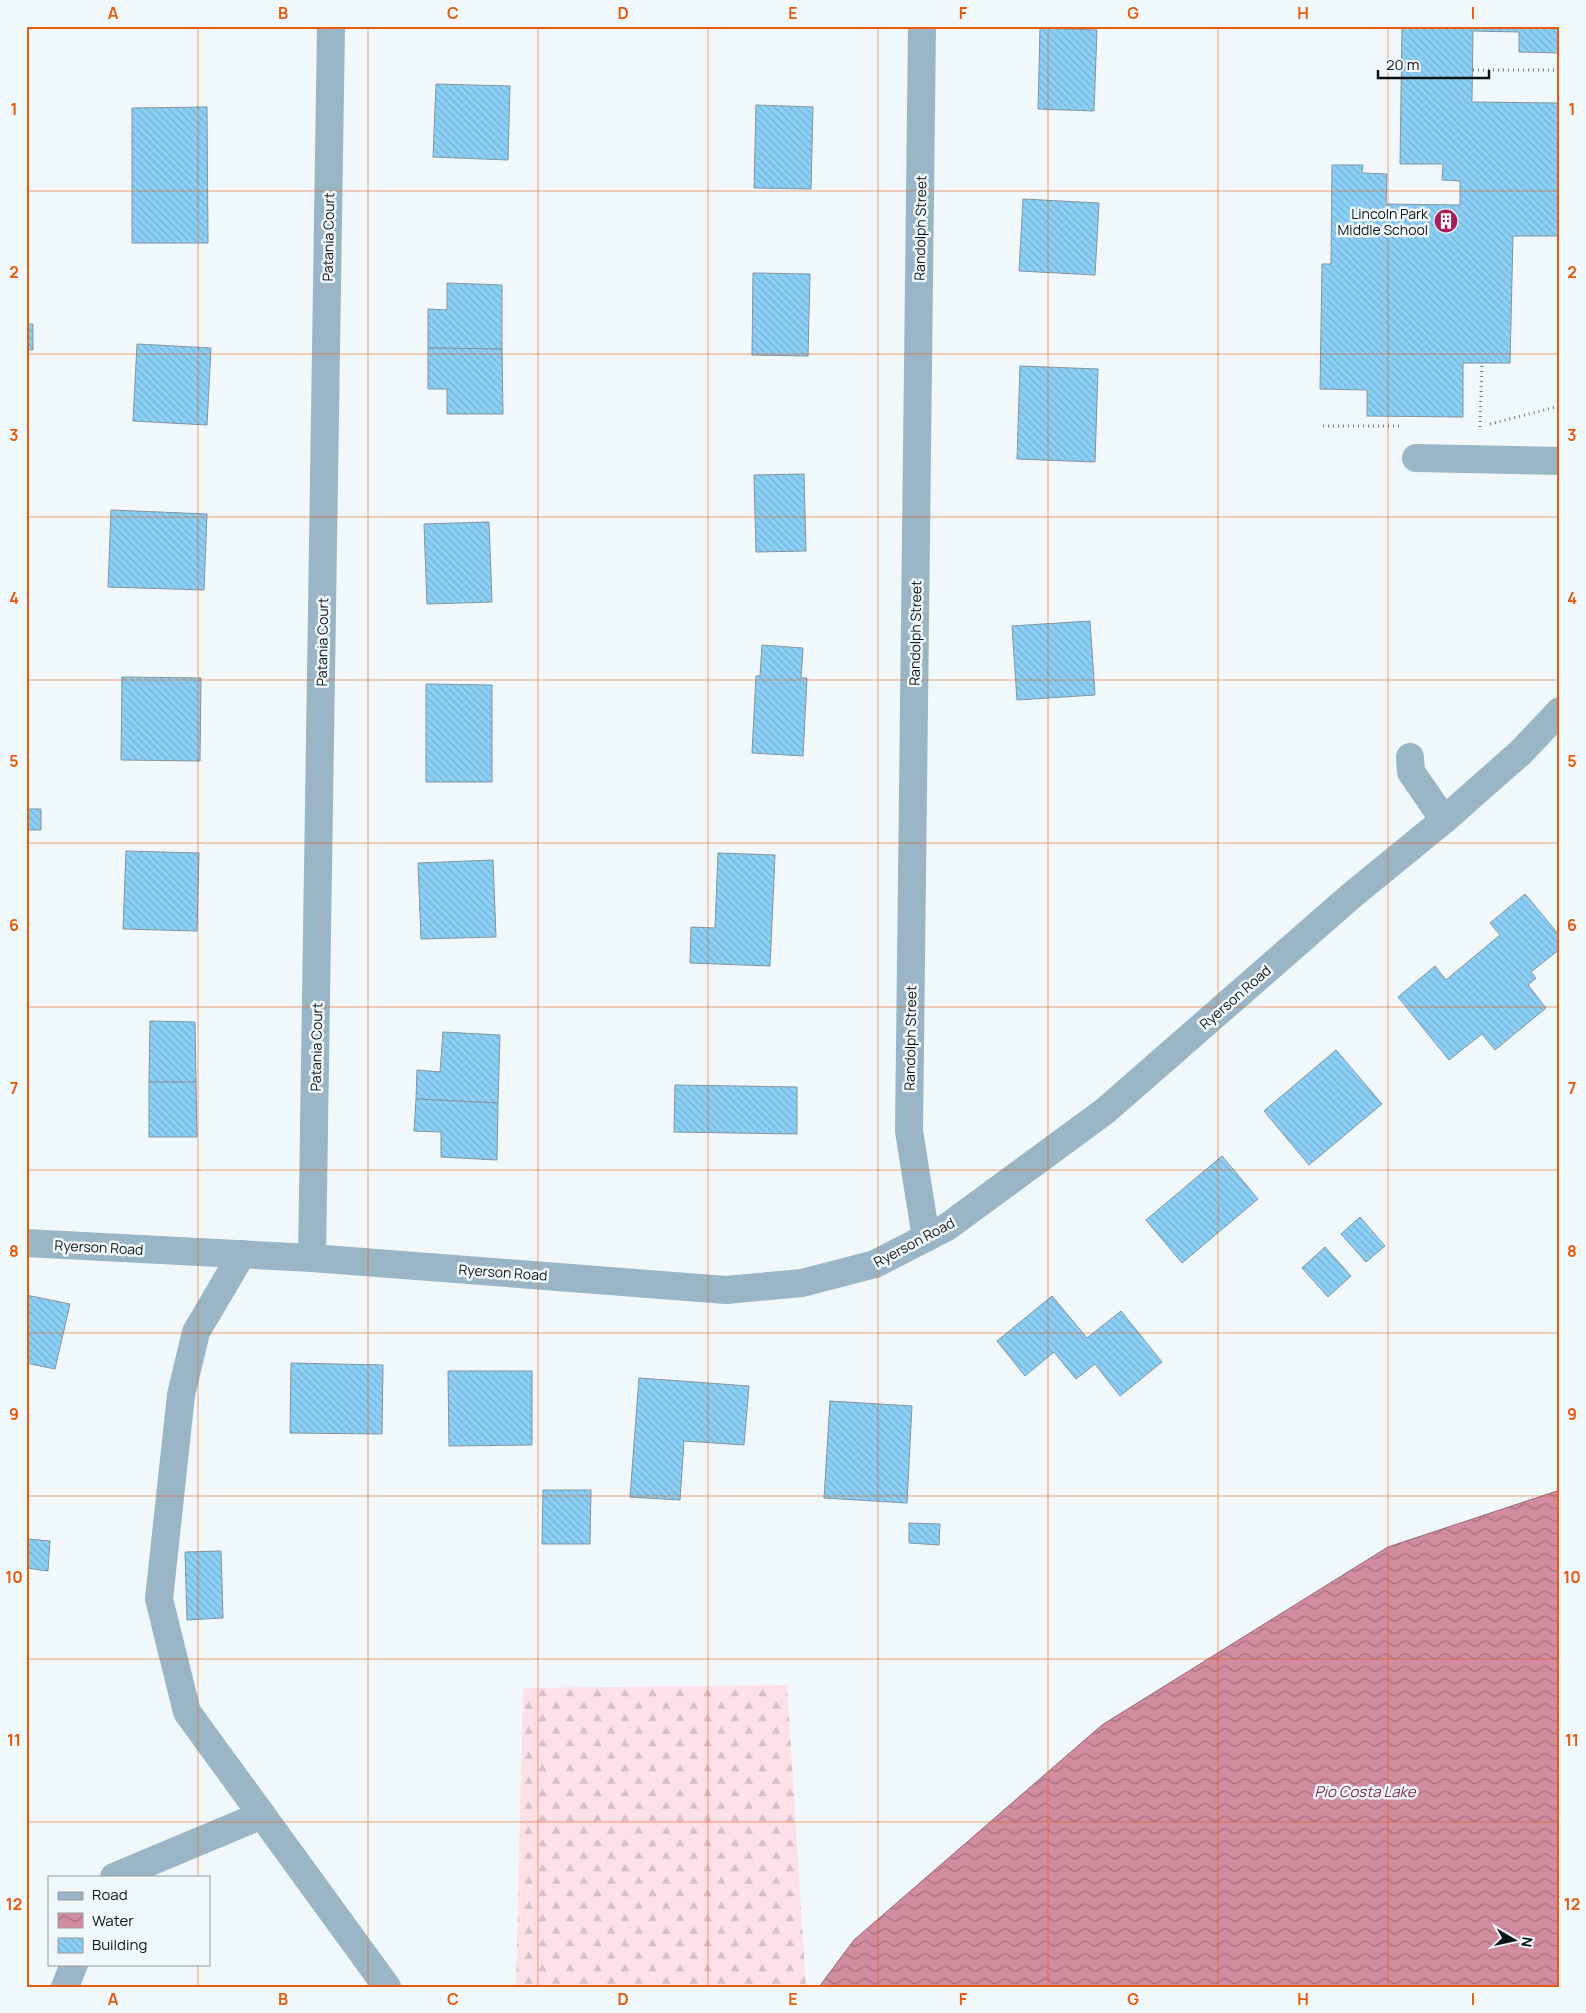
<svg xmlns="http://www.w3.org/2000/svg" width="1586" height="2013" font-family="Manrope,sans-serif">
	<defs>
		<pattern id="forest-firs" width="22" height="20" patternUnits="userSpaceOnUse" patternTransform="scale(1.25)"><rect width="22" height="20" fill="#fee0e8"/><path d="M5 1l3.5 6h-7zM16 11l3.5 6h-7z" fill="#d8bfc6"/></pattern>
		<pattern id="water-waves" width="16" height="10" patternUnits="userSpaceOnUse" patternTransform="scale(1.25)"><rect width="16" height="10" fill="#d18ca0"/><path d="M0 5q4-4 8 0t8 0" fill="none" stroke="#a87181"/></pattern>
		<pattern id="building-back-hatch" width="6" height="6" patternUnits="userSpaceOnUse" patternTransform="scale(1.25)"><rect width="6" height="6" fill="#8cd0f7"/><path d="M-1 5l2 2M0 0l6 6M5-1l2 2" fill="none" stroke="#77b2d3"/></pattern>
	</defs>
	<rect width="100%" height="100%" fill="#f0f8fc"/>
	<!-- forest -->
	<polygon fill="url(#forest-firs)" points="787,1685 806,1987 516,1987 523,1688"/>
	<!-- water -->
	<polygon fill="url(#water-waves)" stroke="#966776" points="1560,1490 1560,1987 819,1987 854,1940 1102,1725 1388,1547"/>
	<!-- building -->
	<g fill="url(#building-back-hatch)" stroke="#84959f">
		<polygon points="1402,26 1560,26 1560,53 1519,52 1519,32 1473,31 1472,102 1560,103 1560,236 1513,236 1510,363 1463,363 1463,417 1367,416 1367,390 1320,389 1322,264 1331,264 1332,165 1363,165 1362,173 1387,174 1386,204 1460,205 1460,181 1442,180 1443,164 1400,164"/>
		<polygon points="1040,28 1097,30 1094,111 1038,109"/>
		<polygon points="436,84 510,86 508,160 433,157"/>
		<polygon points="756,105 813,107 811,189 754,188"/>
		<polygon points="207,107 208,243 132,243 132,108"/>
		<polygon points="1023,199 1099,203 1095,275 1019,271"/>
		<polygon points="753,273 810,274 808,356 752,355"/>
		<polygon points="447,283 502,285 502,349 428,348 428,309 447,310"/>
		<polygon points="26,324 33,324 33,350 26,349"/>
		<polygon points="137,344 211,348 207,425 133,421"/>
		<polygon points="428,348 502,349 503,414 447,414 447,389 428,389"/>
		<polygon points="1020,366 1098,369 1095,462 1017,459"/>
		<polygon points="804,474 806,551 756,552 754,475"/>
		<polygon points="111,510 207,514 204,590 108,587"/>
		<polygon points="489,522 492,602 427,604 424,524"/>
		<polygon points="1090,621 1095,695 1017,700 1012,626"/>
		<polygon points="762,645 803,648 801,678 807,678 803,756 752,753 756,676 760,676"/>
		<polygon points="122,677 201,678 200,761 121,760"/>
		<polygon points="426,684 492,685 492,782 426,782"/>
		<rect x="26" y="809" width="15" height="21"/>
		<polygon points="126,851 199,853 197,931 123,929"/>
		<polygon points="718,853 775,855 770,966 690,963 691,927 715,928"/>
		<polygon points="493,860 496,937 421,939 418,863"/>
		<polygon points="1525,894 1560,936 1560,949 1531,972 1536,978 1528,985 1546,1008 1495,1050 1482,1034 1449,1060 1398,997 1435,966 1446,980 1500,935 1490,923"/>
		<polygon points="150,1021 195,1022 196,1082 149,1082"/>
		<polygon points="443,1032 500,1035 498,1103 416,1099 417,1070 440,1072"/>
		<polygon points="1336,1050 1382,1104 1309,1165 1264,1111"/>
		<polygon points="149,1082 196,1082 197,1137 149,1137"/>
		<polygon points="675,1085 797,1087 797,1134 674,1132"/>
		<polygon points="416,1099 498,1103 497,1160 441,1157 441,1132 414,1131"/>
		<polygon points="1222,1156 1258,1199 1182,1263 1146,1220"/>
		<polygon points="1360,1217 1385,1246 1366,1262 1341,1234"/>
		<polygon points="1325,1247 1351,1276 1328,1297 1302,1268"/>
		<polygon points="26,1295 70,1304 55,1369 26,1363"/>
		<polygon points="1052,1296 1087,1338 1121,1311 1162,1362 1120,1396 1095,1364 1076,1379 1054,1352 1025,1376 997,1341"/>
		<polygon points="291,1363 383,1365 382,1434 290,1433"/>
		<polygon points="448,1371 532,1371 532,1445 449,1446"/>
		<polygon points="639,1378 749,1386 744,1445 684,1441 680,1500 630,1497"/>
		<polygon points="830,1401 912,1406 907,1503 824,1498"/>
		<polygon points="543,1490 591,1490 590,1544 542,1544"/>
		<polygon points="909,1523 940,1524 939,1545 909,1543"/>
		<polygon points="28,1539 50,1541 48,1571 26,1568"/>
		<polygon points="221,1551 223,1618 187,1620 185,1552"/>
	</g>
	<g fill="none" stroke-linecap="round" stroke-linejoin="round">
		<!-- path -->
		<g stroke="#737b7e" stroke-width="3" stroke-dasharray="1 4" stroke-linecap="butt">
			<polyline points="1473,70 1560,70"/>
			<polyline points="1490,424 1560,406"/>
			<polyline points="1323,426 1403,426"/>
			<polyline points="1480,427 1482,363"/>
		</g>
		<!-- minor -->
		<g stroke="#99b5c6" stroke-width="28">
			<polyline points="922,26 909,1131 926,1238"/>
			<polyline points="1416,458 1560,461"/>
			<polyline points="1410,757 1411,772 1444,820"/>
			<polyline points="26,1243 312,1258 726,1290 802,1283 875,1264 947,1227 1105,1111 1351,896 1444,820 1520,753 1560,711"/>
			<polyline points="242,1254 196,1332 181,1395 159,1599 187,1712 387,1987"/>
			<polyline points="312,1258 331,26"/>
			<polyline points="114,1877 262,1815"/>
			<polyline points="65,1987 74,1964"/>
		</g>
	</g>
	<!-- grid -->
	<path fill="none" stroke="#e8590c" stroke-width="1" stroke-opacity="0.55" d="M198 26V1877M368 26V1987M538 26V1987M708 26V1987M878 26V1987M1048 26V1987M1218 26V1987M1388 26V1987M26 191H1560M26 354H1560M26 517H1560M26 680H1560M26 843H1560M26 1007H1560M26 1170H1560M26 1333H1560M26 1496H1560M26 1659H1560M26 1822H1560M198 1964V1987"/>
	<!-- icons -->
	<defs>
		<symbol id="building-disc" viewBox="-11 -11 22 22"><circle r="9.5" fill="#aa1d5b" stroke="#f0f8fc"/><path d="M-4-6H4V6H1V3H-1V6H-4ZM-2.5-4.3h1.7v1.8h-1.7ZM.8-4.3h1.7v1.8H.8ZM-2.5-1h1.7V.8h-1.7ZM.8-1h1.7V.8H.8Z" fill="#fff"/></symbol>
	</defs>
	<g fill-rule="evenodd">
		<use href="#building-disc" x="1432" y="207" width="28" height="28"/>
	</g>
	<g text-anchor="middle" dominant-baseline="central" stroke-width="5" stroke-linejoin="round" paint-order="stroke">
		<!-- poi labels -->
		<g font-size="14" fill="#0b1215" stroke="#f0f8fc" text-anchor="end">
			<text x="1428" y="213">Lincoln Park<tspan x="1428" dy="16">Middle School</tspan></text>
		</g>
		<!-- street labels -->
		<g font-size="14" fill="#0b1215" stroke="#f0f8fc">
			<text transform="translate(920 228) rotate(-89)">Randolph Street</text>
			<text transform="translate(328 237) rotate(-89)">Patania Court</text>
			<text transform="translate(915 633) rotate(-89)">Randolph Street</text>
			<text transform="translate(322 642) rotate(-89)">Patania Court</text>
			<text transform="translate(1235 997) rotate(-41)">Ryerson Road</text>
			<text transform="translate(910 1038) rotate(-89)">Randolph Street</text>
			<text transform="translate(316 1047) rotate(-89)">Patania Court</text>
			<text transform="translate(914 1242) rotate(-28)">Ryerson Road</text>
			<text transform="translate(99 1247) rotate(3)">Ryerson Road</text>
			<text transform="translate(503 1272) rotate(4)">Ryerson Road</text>
		</g>
		<!-- water labels -->
		<g font-size="15" font-style="italic" fill="#802e4c" stroke="#f0f8fc">
			<text x="1365" y="1791">Pio Costa Lake</text>
		</g>
	</g>
	<!-- border -->
	<rect width="1586" height="2013" fill="none" stroke="#f0f8fc" stroke-width="55"/>
	<!-- legend -->
	<rect x="48" y="1876" width="162" height="90" fill="#f0f8fc" stroke="#949ca0"/>
	<rect x="58" y="1892" width="25" height="8" fill="#99b5c6" stroke="#949ca0"/>
	<text x="92" y="1900" font-size="15" fill="#0b1215">Road</text>
	<rect x="58" y="1913" width="25" height="15" fill="url(#water-waves)" stroke="#949ca0"/>
	<text x="92" y="1926" font-size="15" fill="#0b1215">Water</text>
	<rect x="58" y="1938" width="25" height="15" fill="url(#building-back-hatch)" stroke="#949ca0"/>
	<text x="92" y="1950" font-size="15" fill="#0b1215">Building</text>
	<!-- north arrow -->
	<g transform="translate(1514 1940) rotate(99)" stroke="#f0f8fc" stroke-width="4" paint-order="stroke">
	<path d="M0-4L9 19L0 12L-9 19Z" fill="#0b1215"/>
	<text y="-8" font-size="14" font-weight="bold" text-anchor="middle" fill="#0b1215">N</text>
	</g>
	<!-- scale -->
	<path d="M1378 70v8h111v-8" fill="none" stroke="#0b1215" stroke-width="2.5"/>
	<text x="1386" y="70" font-size="15" fill="#0b1215" stroke="#f0f8fc" stroke-width="4" paint-order="stroke">20 m</text>
	<rect x="28" y="28" width="1530" height="1958" fill="none" stroke="#e8590c" stroke-width="2"/>
	<g font-size="16" text-anchor="middle" font-weight="bold" fill="#e8590c">
		<text x="113" y="19">A</text>
		<text x="283" y="19">B</text>
		<text x="453" y="19">C</text>
		<text x="623" y="19">D</text>
		<text x="793" y="19">E</text>
		<text x="963" y="19">F</text>
		<text x="1133" y="19">G</text>
		<text x="1303" y="19">H</text>
		<text x="1473" y="19">I</text>
		<text x="14" y="115">1</text>
		<text x="1572" y="115">1</text>
		<text x="14" y="278">2</text>
		<text x="1572" y="278">2</text>
		<text x="14" y="441">3</text>
		<text x="1572" y="441">3</text>
		<text x="14" y="604">4</text>
		<text x="1572" y="604">4</text>
		<text x="14" y="767">5</text>
		<text x="1572" y="767">5</text>
		<text x="14" y="931">6</text>
		<text x="1572" y="931">6</text>
		<text x="14" y="1094">7</text>
		<text x="1572" y="1094">7</text>
		<text x="14" y="1257">8</text>
		<text x="1572" y="1257">8</text>
		<text x="14" y="1420">9</text>
		<text x="1572" y="1420">9</text>
		<text x="14" y="1583">10</text>
		<text x="1572" y="1583">10</text>
		<text x="14" y="1746">11</text>
		<text x="1572" y="1746">11</text>
		<text x="14" y="1910">12</text>
		<text x="1572" y="1910">12</text>
		<text x="113" y="2005">A</text>
		<text x="283" y="2005">B</text>
		<text x="453" y="2005">C</text>
		<text x="623" y="2005">D</text>
		<text x="793" y="2005">E</text>
		<text x="963" y="2005">F</text>
		<text x="1133" y="2005">G</text>
		<text x="1303" y="2005">H</text>
		<text x="1473" y="2005">I</text>
	</g>
</svg>
